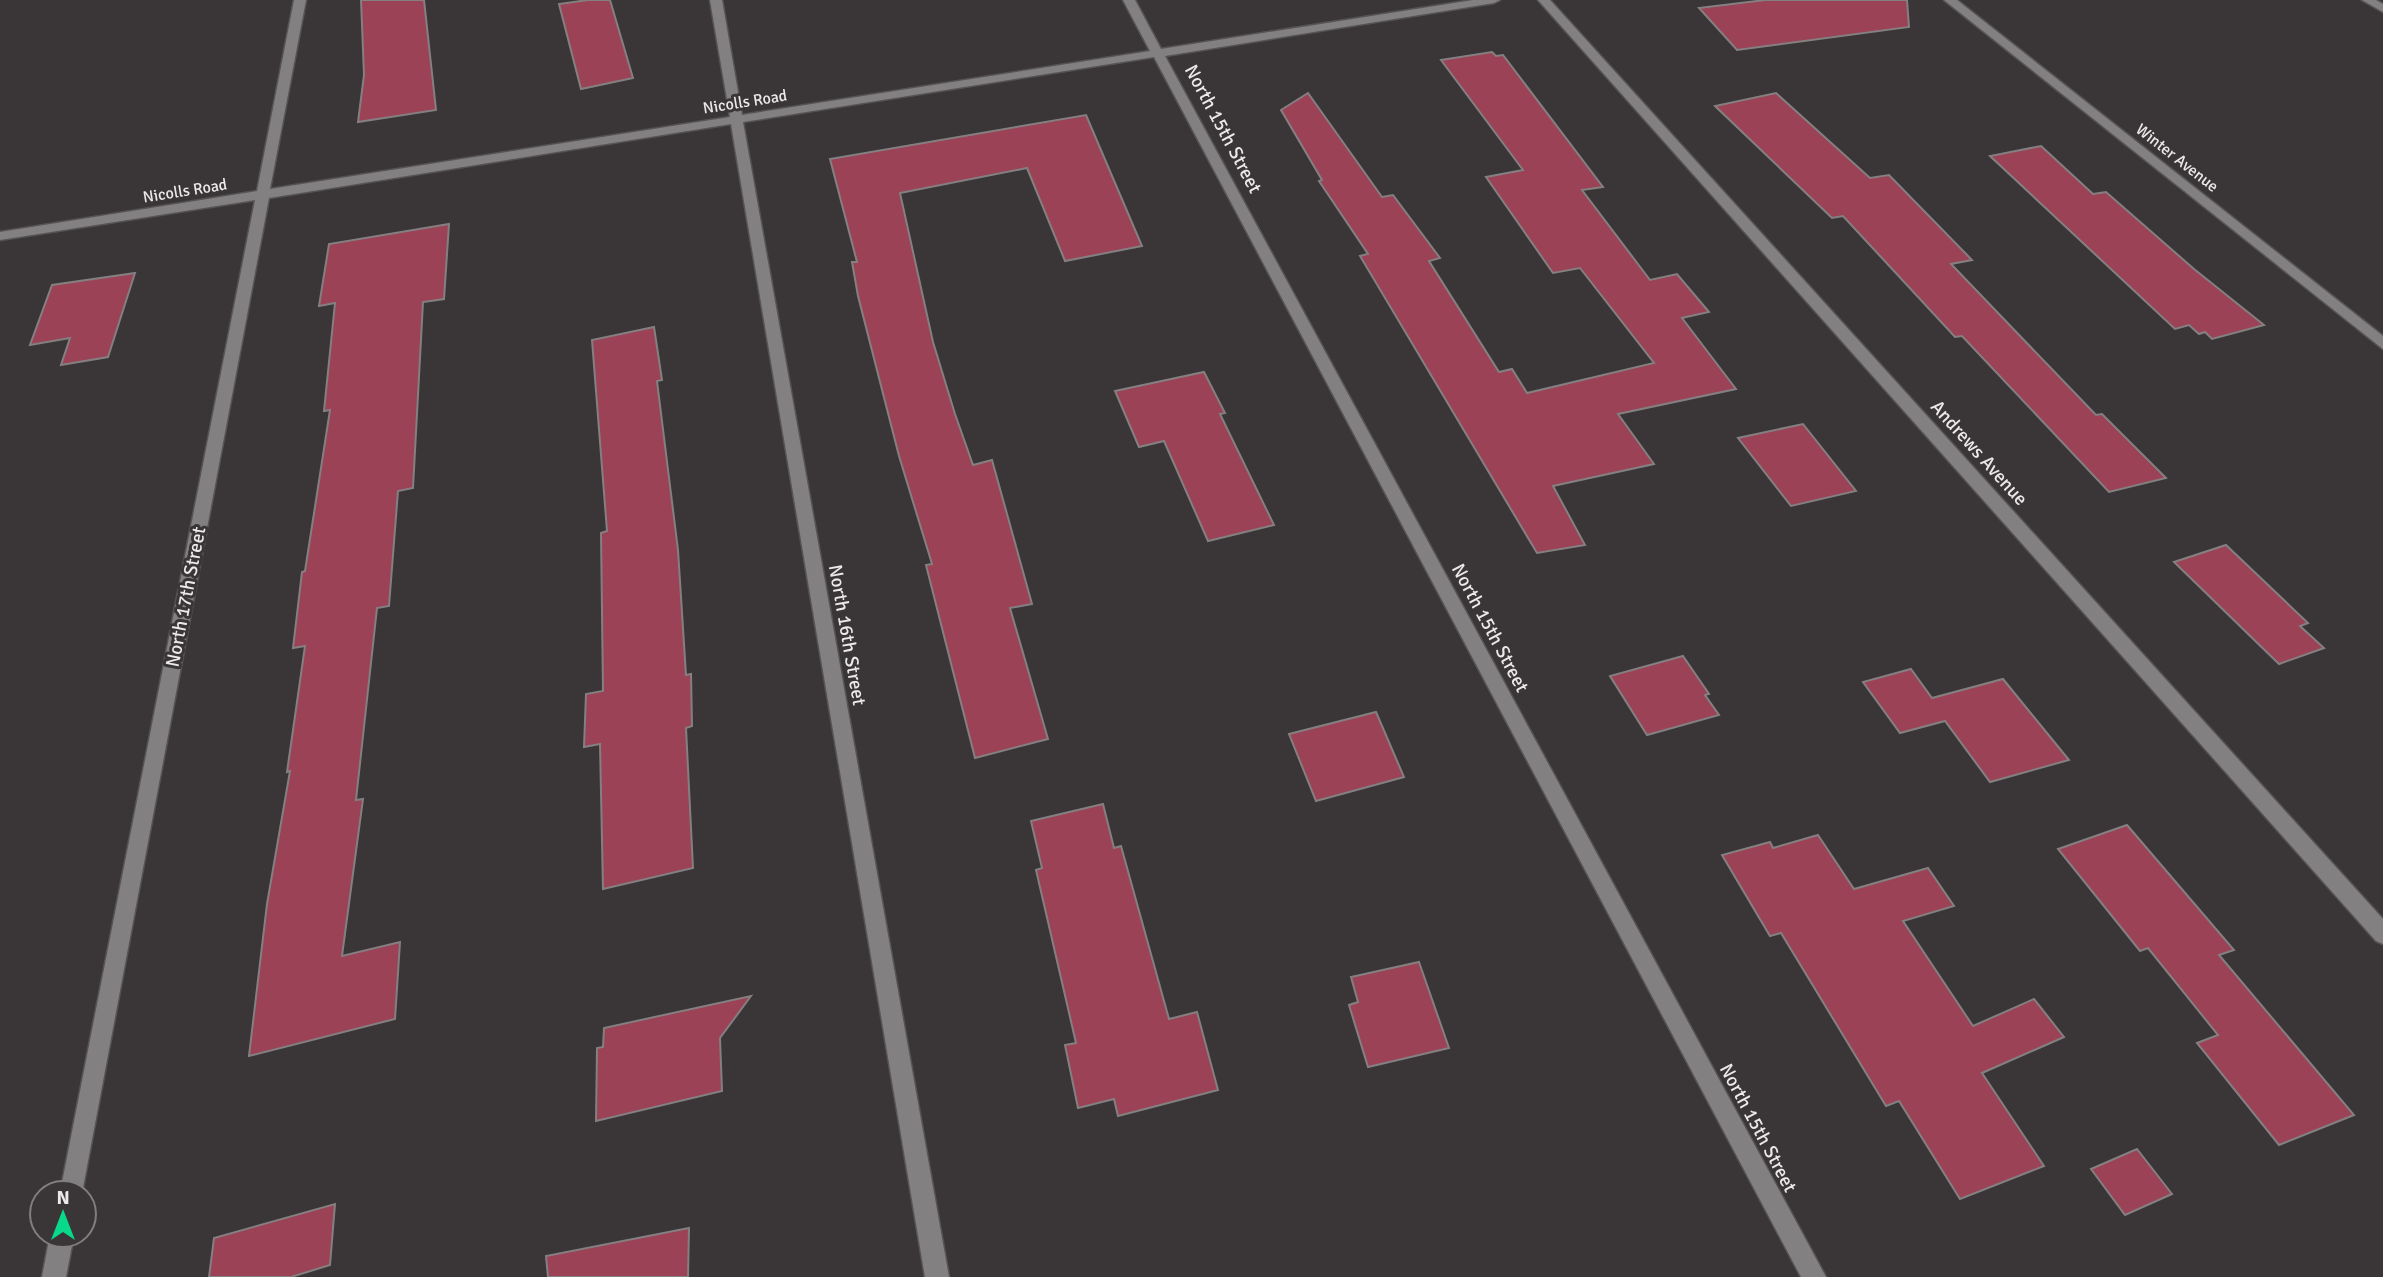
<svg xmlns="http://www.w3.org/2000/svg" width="2383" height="1277" font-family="Signika,sans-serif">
	<rect width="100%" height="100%" fill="#3a3637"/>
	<!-- building -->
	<g fill="#9b4256" stroke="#847f80" stroke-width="2">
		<polygon points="361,0 424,0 436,110 358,122 364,75"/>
		<polygon points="588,0 610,0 633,78 581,89 559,4"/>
		<polygon points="1765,0 1907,0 1909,27 1737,50 1699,8"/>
		<polygon points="1492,52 1496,56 1503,55 1603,187 1582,190 1650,280 1677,274 1709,312 1682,318 1736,389 1618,414 1654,464 1553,486 1585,545 1537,553 1360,256 1368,254 1319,181 1322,180 1281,110 1308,93 1382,197 1393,195 1440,258 1429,261 1499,372 1512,369 1527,393 1654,363 1580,268 1553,273 1486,177 1523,170 1441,60"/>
		<polygon points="1776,93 1870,178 1889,175 1972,260 1951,264 2096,415 2102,414 2166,478 2109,492 1962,336 1955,337 1843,216 1832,218 1715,106"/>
		<polygon points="1086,115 1142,246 1065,261 1027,168 900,193 933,342 955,414 973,465 992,460 1032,604 1010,608 1048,739 975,758 926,565 932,564 899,456 858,296 852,262 857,262 830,159"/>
		<polygon points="2041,146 2093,194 2106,192 2194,269 2264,325 2212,339 2205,332 2199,334 2189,325 2175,329 1990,156"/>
		<polygon points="449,224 444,299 423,302 413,488 398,491 389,606 377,608 356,800 363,799 342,956 400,942 395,1019 249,1056 267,904 290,771 287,772 305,646 293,648 302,572 305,571 330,410 324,411 335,303 319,306 329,244"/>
		<polygon points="135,273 108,357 61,365 70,338 30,345 52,285"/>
		<polygon points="654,327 662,380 657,381 678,550 686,675 691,674 692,726 686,728 693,868 603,889 600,744 584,747 586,694 603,691 601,533 607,531 592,340"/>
		<polygon points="1204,372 1225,413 1220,414 1274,525 1208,541 1164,441 1139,447 1115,391"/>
		<polygon points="1803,424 1856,491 1791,506 1738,438"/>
		<polygon points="2226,545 2308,623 2300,626 2324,648 2279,664 2174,562"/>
		<polygon points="1683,656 1709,694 1705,695 1719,715 1647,735 1610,676"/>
		<polygon points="1911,669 1932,698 2003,679 2069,760 1990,782 1945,721 1900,733 1863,682"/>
		<polygon points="1376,712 1404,777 1316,801 1289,734"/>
		<polygon points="1103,804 1114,848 1121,846 1169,1019 1197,1012 1218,1090 1118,1116 1114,1099 1078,1108 1065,1045 1076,1043 1036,870 1042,868 1031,821"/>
		<polygon points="2127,825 2234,950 2219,955 2354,1115 2279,1145 2197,1043 2218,1035 2148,948 2140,951 2058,849"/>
		<polygon points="1818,835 1854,889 1928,868 1954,906 1903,921 1973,1026 2034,999 2064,1037 1982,1073 2044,1166 1960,1199 1899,1101 1886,1106 1781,933 1770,936 1722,855 1770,842 1773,848"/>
		<polygon points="1419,962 1449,1048 1368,1067 1349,1005 1358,1002 1351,977"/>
		<polygon points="751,996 720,1038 722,1091 596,1121 597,1048 603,1047 604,1028"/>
		<polygon points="2137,1149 2172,1194 2125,1215 2091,1169"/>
		<polygon points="335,1204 330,1265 291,1277 209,1277 214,1238"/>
		<polygon points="689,1228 688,1277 548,1277 546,1256"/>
	</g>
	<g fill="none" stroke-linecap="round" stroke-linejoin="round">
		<defs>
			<g id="minor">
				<polygon points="294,0 306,0 270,189 730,117 710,0 722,0 742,115 1150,51 1123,0 1135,0 1161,49 1473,0 1500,0 1494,3 1165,56 1826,1277 1801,1277 1154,57 743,122 949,1277 925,1277 731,124 269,198 82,1193 60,1193 255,200 0,240 0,232 257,191"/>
				<polygon points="1538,0 1550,0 2383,919 2383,944 2376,941"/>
				<polygon points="1944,0 1957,0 2383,336 2383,349"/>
				<polygon points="2362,0 2376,0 2383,4 2383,12"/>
				<polygon points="50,1235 74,1235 66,1277 42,1277"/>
			</g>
		</defs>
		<!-- minor casing -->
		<use href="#minor" stroke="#565353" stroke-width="3"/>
		<!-- minor -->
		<use href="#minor" fill="#828080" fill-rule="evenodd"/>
	</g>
	<g text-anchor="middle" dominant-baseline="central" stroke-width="6" stroke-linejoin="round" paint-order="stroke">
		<!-- far-street labels -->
		<g font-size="16" fill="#ebe9e9" stroke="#3a3637">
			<text transform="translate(745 102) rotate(-9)">Nicolls Road</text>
			<text transform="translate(2177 158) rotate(38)">Winter Avenue</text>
			<text transform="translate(185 191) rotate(-9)">Nicolls Road</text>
		</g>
		<!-- street labels -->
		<g font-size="19" fill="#ebe9e9" stroke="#3a3637">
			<text transform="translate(1223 129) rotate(62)">North 15th Street</text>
			<text transform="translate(1979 453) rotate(48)">Andrews Avenue</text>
			<text transform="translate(186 597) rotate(-79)">North 17th Street</text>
			<text transform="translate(1490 628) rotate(62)">North 15th Street</text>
			<text transform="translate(847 635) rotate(80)">North 16th Street</text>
			<text transform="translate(1758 1128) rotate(62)">North 15th Street</text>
		</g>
	</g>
	<!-- north arrow -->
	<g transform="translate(63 1214)"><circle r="33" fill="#3a3637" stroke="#817e7e" stroke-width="2"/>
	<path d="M0-5L12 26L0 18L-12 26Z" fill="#09d98b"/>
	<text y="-10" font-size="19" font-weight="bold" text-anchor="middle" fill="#ebe9e9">N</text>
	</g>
</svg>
